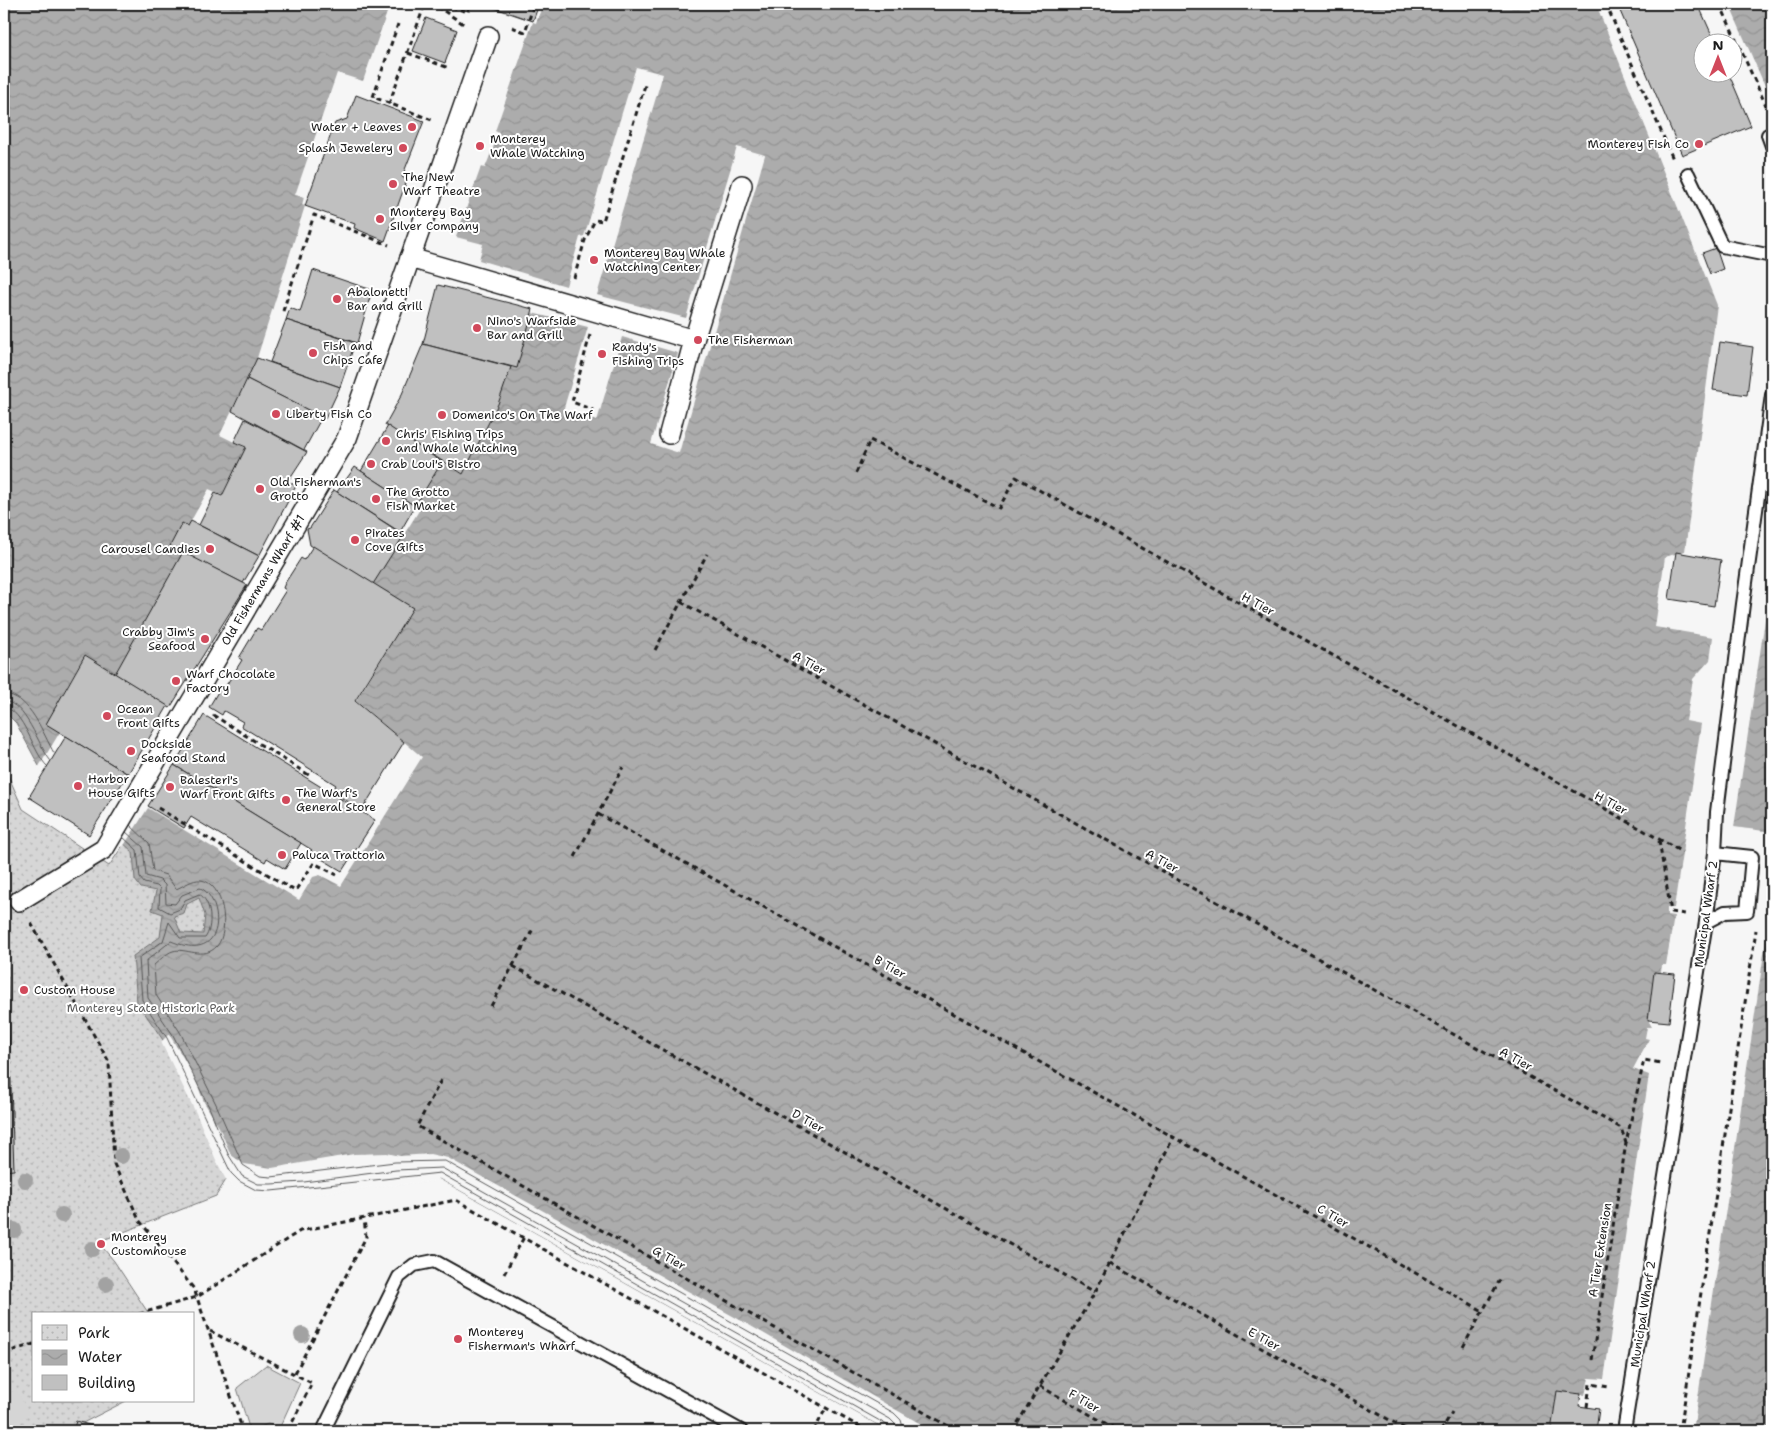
<svg xmlns="http://www.w3.org/2000/svg" width="1776" height="1435" font-family="'Shantell Sans',sans-serif">
	<defs>
		<pattern id="park-dots" width="8" height="8" patternUnits="userSpaceOnUse" patternTransform="scale(1.25)"><rect width="8" height="8" fill="#d6d6d6"/><path d="M2 2h.1M6 6h.1" fill="none" stroke="#b7b7b7" stroke-width="1.8" stroke-linecap="round"/></pattern>
		<pattern id="water-waves" width="16" height="10" patternUnits="userSpaceOnUse" patternTransform="scale(1.25)"><rect width="16" height="10" fill="#acacac"/><path d="M0 5q4-4 8 0t8 0" fill="none" stroke="#939393"/></pattern>
	</defs>
	<rect width="100%" height="100%" fill="#f6f6f6"/>
	<filter id="ink" filterUnits="userSpaceOnUse"><feTurbulence type="fractalNoise" baseFrequency=".02" numOctaves="2"/><feDisplacementMap in="SourceGraphic" scale="10" xChannelSelector="R" yChannelSelector="G"/><feConvolveMatrix kernelMatrix="1 2 1 2 8 2 1 2 1" color-interpolation-filters="sRGB"/></filter>
	<g filter="url(#ink)">
		<!-- green -->
		<polygon fill="#d6d6d6" stroke="#797979" points="266,1365 300,1383 279,1429 268,1424 250,1431 237,1388"/>
		<!-- park -->
		<polygon fill="url(#park-dots)" stroke="#797979" points="4,766 23,809 109,866 148,808 299,1062 216,1196 98,1242 114,1261 149,1314 34,1314 34,1401 126,1401 67,1431 4,1431"/>
		<!-- water -->
		<path fill="url(#water-waves)" stroke="#727272" fill-rule="evenodd" d="M4 4H1772V1431H889L438 1178 235 1185 163 1040 137 1002 133 956 160 937 163 914 152 910 156 891 141 888 135 880 133 852 39 766 16 723 4 711ZM1704 42H1734V72H1704ZM199 898 205 915 203 934 181 933 174 916 184 913 187 904Z"/>
		<!-- pier -->
		<g fill="#f6f6f6" fill-rule="evenodd">
			<polygon points="390,4 543,4 536,23 533,22 495,131 499,133 485,168 481,167 456,237 483,244 479,260 566,286 580,237 584,236 588,224 636,67 663,74 597,295 686,318 737,147 765,155 679,453 651,444 678,353 622,337 597,421 563,411 588,327 532,313 517,368 511,367 498,404 463,474 442,463 415,505 420,509 373,584 413,608 356,701 422,757 341,886 320,875 313,877 299,900 148,808 123,847 38,768 60,732 65,694 63,693 85,655 115,674 183,553 170,546 182,523 188,526 209,489 222,495 246,448 220,435 257,358 305,206 302,205 304,197 295,195 337,73 363,81"/>
			<path d="M1596 4H1729L1772 102V573L1734 827 1772 832V899L1693 1431H1551L1557 1391 1585 1395 1589 1378 1604 1379 1649 1075 1633 1069 1649 1039 1645 1038 1647 1027H1652L1648 1020 1654 972H1661L1662 965H1666L1674 916 1667 915V908H1674L1701 724 1686 721 1693 679 1710 660 1713 637 1655 627 1665 557 1685 551 1717 305ZM1704 42H1734V72H1704Z"/>
			<polygon points="169,1034 194,1076 204,1102 219,1127 231,1155 244,1164 272,1168 354,1154 387,1153 400,1156 430,1154 448,1158 749,1325 933,1431 889,1431 438,1178 436,1181 271,1198 255,1198 234,1188 225,1178 216,1160 196,1113 161,1042"/>
		</g>
		<g fill="none" stroke-linecap="round" stroke-linejoin="round">
			<!-- shore -->
			<g stroke="#565656" stroke-width="1">
				<path d="M4 694C30 695 43 734 54 753"/>
				<path d="M4 701C26 703 38 745 50 760"/>
				<path d="M4 707C24 710 33 753 47 766"/>
				<path d="M130 825 149 843 153 871 166 875 176 889C184 886 192 879 201 880 224 883 230 931 217 946 204 961 185 947 173 951 166 953 159 961 154 965L156 995 180 1032 216 1104 243 1165 260 1176 271 1177 395 1162 445 1161 894 1413 901 1420 904 1431"/>
				<path d="M126 832 143 847 146 876 160 880 165 885 166 903 175 904 182 895 200 888C222 895 231 966 171 941L146 961 148 998 173 1035 209 1107 228 1154 242 1176 258 1184H271L304 1182 396 1170 442 1168 890 1419 895 1424 896 1431"/>
				<path d="M123 837 137 850 140 878 144 883 157 886 160 889 159 907 170 913 180 909 185 900 199 894C212 901 213 928 205 938H180L169 922 163 941 139 958 142 1000 167 1038 231 1173 239 1181 256 1190 271 1191 440 1173 887 1425 890 1431"/>
			</g>
		</g>
		<!-- building -->
		<g fill="#c0c0c0" stroke="#1c1c1c">
			<polygon points="483,4 539,4 533,21"/>
			<polygon points="1617,4 1698,4 1715,42 1704,42 1704,72 1728,72 1751,126 1682,155"/>
			<polygon points="426,18 457,30 445,63 413,51"/>
			<polygon points="356,95 424,121 402,177 407,180 385,241 354,228 355,224 305,206 335,123 347,119"/>
			<polygon points="1716,248 1723,269 1710,274 1702,253"/>
			<polygon points="313,270 372,290 357,343 286,320 290,308 300,312"/>
			<polygon points="438,285 533,309 517,368 423,344"/>
			<polygon points="286,320 355,343 340,387 270,362"/>
			<polygon points="1720,342 1753,347 1747,395 1713,390"/>
			<polygon points="423,344 511,367 498,404 463,474 385,425 402,394"/>
			<polygon points="257,358 340,387 325,419 247,379"/>
			<polygon points="247,379 322,417 304,450 232,411"/>
			<polygon points="245,419 307,452 288,481 296,486 259,556 199,525 215,493 222,496 246,447 234,442"/>
			<polygon points="388,426 442,462 415,506 361,471"/>
			<polygon points="355,467 415,506 400,532 337,492"/>
			<polygon points="334,490 404,535 373,584 310,545 307,529 310,528"/>
			<polygon points="191,521 259,556 243,583 170,546 182,523 188,526"/>
			<polygon points="313,546 413,608 355,701 404,742 362,810 332,792 336,785 241,726 243,722 224,711 222,715 209,707 219,690 222,692 242,660 239,658 257,628 261,630 286,590 283,588 285,583 301,558 304,560"/>
			<polygon points="183,552 247,585 170,708 115,674"/>
			<polygon points="1676,552 1721,560 1714,606 1669,599"/>
			<polygon points="85,655 168,706 128,774 46,724"/>
			<polygon points="204,715 375,820 342,871 310,852 312,850 174,765"/>
			<polygon points="66,736 128,774 89,835 29,797"/>
			<polygon points="174,765 301,843 285,869 267,858 265,862 191,817 184,828 148,806"/>
			<polygon points="1654,972 1675,974 1669,1022 1648,1020"/>
			<polygon points="4,976 7,976 14,1170 4,1171"/>
			<polygon points="1557,1391 1581,1394 1579,1406 1599,1409 1596,1431 1551,1431"/>
			<polygon points="76,1421 108,1431 73,1431"/>
		</g>
		<g fill="none" stroke-linecap="round" stroke-linejoin="round">
			<!-- primary-tunnel -->
			<polyline stroke="#d5d5d5" stroke-width="28" stroke-dasharray="28 14" stroke-linecap="butt" points="4,1396 22,1431"/>
			<defs>
				<g id="service">
					<polyline points="1768,135 1772,146"/>
					<polyline points="1688,174 1722,246 1772,256"/>
					<polyline points="1706,922 1725,912 1747,911 1752,857 1715,853"/>
					<polyline points="323,1431 399,1277 414,1265 434,1261 741,1431"/>
					<polyline points="1624,1431 1706,922 1715,853 1717,812 1743,604 1772,395"/>
				</g>
				<g id="pedestrian">
					<polyline points="410,258 694,340 742,185"/>
					<polyline points="669,434 694,340"/>
					<polyline points="19,901 104,849 347,438 488,36"/>
				</g>
			</defs>
			<!-- service casing -->
			<use href="#service" stroke="#1c1c1c" stroke-width="16"/>
			<!-- pedestrian casing -->
			<use href="#pedestrian" stroke="#1c1c1c" stroke-width="22"/>
			<!-- path -->
			<g stroke="#1c1c1c" stroke-width="3" stroke-dasharray="5 4" stroke-linecap="butt">
				<polyline points="432,4 431,6 441,9"/>
				<polyline points="443,4 441,9 465,25"/>
				<polyline points="443,4 468,12 470,4"/>
				<polyline points="1606,4 1673,159"/>
				<polyline points="1720,4 1769,112"/>
				<polyline points="398,24 373,97 432,120"/>
				<polyline points="512,27 525,32 534,4"/>
				<polyline points="408,53 449,68"/>
				<polyline points="389,104 425,4"/>
				<polyline points="574,278 585,240 595,220 603,221 646,82"/>
				<polyline points="283,311 314,215 389,245"/>
				<polyline points="590,335 572,402 593,410"/>
				<polyline points="856,473 870,440 999,508 1016,477 1682,852"/>
				<polyline points="681,602 1621,1128 1626,1143"/>
				<polyline points="655,650 707,554"/>
				<polyline points="213,715 312,777"/>
				<polyline points="158,808 295,891 314,863 337,875"/>
				<polyline points="598,814 1483,1311"/>
				<polyline points="1659,841 1671,912 1685,914"/>
				<polyline points="575,857 623,767"/>
				<polyline points="31,923 109,1062 114,1164 139,1220 194,1289 243,1431"/>
				<polyline points="513,966 1095,1292"/>
				<polyline points="491,1006 534,927"/>
				<polyline points="441,1080 417,1126 957,1431"/>
				<polyline points="1110,1263 1409,1431"/>
				<polyline points="504,1274 524,1237"/>
				<polyline points="139,1314 197,1297 300,1231 456,1200 867,1431"/>
				<polyline points="210,1331 312,1383 288,1431"/>
				<polyline points="1463,1347 1502,1276"/>
				<polyline points="4,1353 34,1344"/>
				<polyline points="1592,1360 1626,1143 1644,1060 1661,1063"/>
				<polyline points="295,1373 366,1237 364,1218"/>
				<polyline points="1040,1386 1119,1431"/>
				<polyline points="1587,1407 1590,1384 1609,1387"/>
				<polyline points="814,1431 826,1408"/>
				<polyline points="1013,1431 1095,1292 1174,1136"/>
				<polyline points="1441,1431 1452,1412"/>
				<polyline points="1680,1431 1756,930"/>
			</g>
			<!-- service -->
			<use href="#service" stroke="#fff" stroke-width="12"/>
			<!-- pedestrian -->
			<use href="#pedestrian" stroke="#fff" stroke-width="19"/>
		</g>
		<!-- trees -->
		<g fill="#a2a2a2">
			<circle cx="121" cy="1156" r="8"/>
			<circle cx="25" cy="1180" r="8"/>
			<circle cx="62" cy="1215" r="8"/>
			<circle cx="14" cy="1230" r="8"/>
			<circle cx="92" cy="1249" r="8"/>
			<circle cx="106" cy="1284" r="8"/>
			<circle cx="302" cy="1335" r="8"/>
		</g>
	</g>
	<!-- markers -->
	<g fill="#d1495b" stroke="#fff" stroke-width="2">
		<circle cx="412" cy="127" r="5"/>
		<circle cx="1699" cy="144" r="5"/>
		<circle cx="480" cy="146" r="5"/>
		<circle cx="403" cy="148" r="5"/>
		<circle cx="393" cy="184" r="5"/>
		<circle cx="380" cy="219" r="5"/>
		<circle cx="594" cy="260" r="5"/>
		<circle cx="337" cy="299" r="5"/>
		<circle cx="477" cy="328" r="5"/>
		<circle cx="698" cy="340" r="5"/>
		<circle cx="313" cy="353" r="5"/>
		<circle cx="602" cy="354" r="5"/>
		<circle cx="276" cy="414" r="5"/>
		<circle cx="442" cy="415" r="5"/>
		<circle cx="386" cy="441" r="5"/>
		<circle cx="371" cy="464" r="5"/>
		<circle cx="260" cy="489" r="5"/>
		<circle cx="376" cy="499" r="5"/>
		<circle cx="355" cy="540" r="5"/>
		<circle cx="210" cy="549" r="5"/>
		<circle cx="205" cy="639" r="5"/>
		<circle cx="176" cy="681" r="5"/>
		<circle cx="107" cy="716" r="5"/>
		<circle cx="131" cy="751" r="5"/>
		<circle cx="78" cy="786" r="5"/>
		<circle cx="170" cy="787" r="5"/>
		<circle cx="286" cy="800" r="5"/>
		<circle cx="282" cy="855" r="5"/>
		<circle cx="24" cy="990" r="5"/>
		<circle cx="101" cy="1244" r="5"/>
		<circle cx="458" cy="1339" r="5"/>
	</g>
	<g text-anchor="middle" dominant-baseline="central" stroke-width="4" stroke-linejoin="round" paint-order="stroke">
		<!-- poi labels -->
		<g font-size="12" fill="#1c1c1c" stroke="#fff" text-anchor="start">
			<text x="402" y="127" text-anchor="end">Water + Leaves</text>
			<text x="490" y="139">Monterey<tspan x="490" dy="14">Whale Watching</tspan></text>
			<text x="1689" y="144" text-anchor="end">Monterey Fish Co</text>
			<text x="393" y="148" text-anchor="end">Splash Jewelery</text>
			<text x="403" y="177">The New<tspan x="403" dy="14">Warf Theatre</tspan></text>
			<text x="390" y="212">Monterey Bay<tspan x="390" dy="14">Silver Company</tspan></text>
			<text x="604" y="253">Monterey Bay Whale<tspan x="604" dy="14">Watching Center</tspan></text>
			<text x="347" y="292">Abalonetti<tspan x="347" dy="14">Bar and Grill</tspan></text>
			<text x="487" y="321">Nino's Warfside<tspan x="487" dy="14">Bar and Grill</tspan></text>
			<text x="708" y="340">The Fisherman</text>
			<text x="323" y="346">Fish and<tspan x="323" dy="14">Chips Cafe</tspan></text>
			<text x="612" y="347">Randy's<tspan x="612" dy="14">Fishing Trips</tspan></text>
			<text x="286" y="414">Liberty Fish Co</text>
			<text x="452" y="415">Domenico's On The Warf</text>
			<text x="396" y="434">Chris' Fishing Trips<tspan x="396" dy="14">and Whale Watching</tspan></text>
			<text x="381" y="464">Crab Loui's Bistro</text>
			<text x="270" y="482">Old Fisherman's<tspan x="270" dy="14">Grotto</tspan></text>
			<text x="386" y="492">The Grotto<tspan x="386" dy="14">Fish Market</tspan></text>
			<text x="365" y="533">Pirates<tspan x="365" dy="14">Cove Gifts</tspan></text>
			<text x="200" y="549" text-anchor="end">Carousel Candies</text>
			<text x="195" y="632" text-anchor="end">Crabby Jim's<tspan x="195" dy="14">Seafood</tspan></text>
			<text x="186" y="674">Warf Chocolate<tspan x="186" dy="14">Factory</tspan></text>
			<text x="117" y="709">Ocean<tspan x="117" dy="14">Front Gifts</tspan></text>
			<text x="141" y="744">Dockside<tspan x="141" dy="14">Seafood Stand</tspan></text>
			<text x="88" y="779">Harbor<tspan x="88" dy="14">House Gifts</tspan></text>
			<text x="180" y="780">Balesteri's<tspan x="180" dy="14">Warf Front Gifts</tspan></text>
			<text x="296" y="793">The Warf's<tspan x="296" dy="14">General Store</tspan></text>
			<text x="292" y="855">Paluca Trattoria</text>
			<text x="34" y="990">Custom House</text>
			<text x="111" y="1237">Monterey<tspan x="111" dy="14">Customhouse</tspan></text>
			<text x="468" y="1332">Monterey<tspan x="468" dy="14">Fisherman's Wharf</tspan></text>
		</g>
		<!-- street labels -->
		<g font-size="12" fill="#1c1c1c" stroke="#fff">
			<text transform="translate(263 580) rotate(-59)">Old Fishermans Wharf #1</text>
			<text transform="translate(1258 604) rotate(29)">H Tier</text>
			<text transform="translate(809 663) rotate(29)">A Tier</text>
			<text transform="translate(1611 803) rotate(29)">H Tier</text>
			<text transform="translate(1162 861) rotate(29)">A Tier</text>
			<text transform="translate(1706 914) rotate(-82)">Municipal Wharf 2</text>
			<text transform="translate(890 967) rotate(29)">B Tier</text>
			<text transform="translate(1516 1059) rotate(29)">A Tier</text>
			<text transform="translate(808 1121) rotate(29)">D Tier</text>
			<text transform="translate(1333 1216) rotate(30)">C Tier</text>
			<text transform="translate(1600 1250) rotate(-81)">A Tier Extension</text>
			<text transform="translate(669 1258) rotate(29)">G Tier</text>
			<text transform="translate(1643 1314) rotate(-81)">Municipal Wharf 2</text>
			<text transform="translate(1264 1339) rotate(29)">E Tier</text>
			<text transform="translate(1084 1401) rotate(30)">F Tier</text>
		</g>
		<!-- park labels -->
		<g font-size="12" fill="#5d5d5d" stroke="#fff">
			<text x="151" y="1008">Monterey State Historic Park</text>
		</g>
	</g>
	<!-- margin -->
	<rect width="1776" height="1435" fill="none" stroke="#fff" stroke-width="20"/>
	<rect x="10" y="10" width="1756" height="1415" fill="none" stroke="#1c1c1c" stroke-width="2" filter="url(#ink)"/>
	<!-- legend -->
	<rect x="32" y="1312" width="162" height="90" fill="#ffffff" stroke="#a4a4a4"/>
	<rect x="42" y="1325" width="25" height="15" fill="url(#park-dots)" stroke="#a4a4a4"/>
	<text x="78" y="1338" font-size="15" fill="#1c1c1c">Park</text>
	<rect x="42" y="1350" width="25" height="15" fill="url(#water-waves)" stroke="#a4a4a4"/>
	<text x="78" y="1362" font-size="15" fill="#1c1c1c">Water</text>
	<rect x="42" y="1375" width="25" height="15" fill="#c0c0c0" stroke="#a4a4a4"/>
	<text x="78" y="1388" font-size="15" fill="#1c1c1c">Building</text>
	<!-- north arrow -->
	<g transform="translate(1718 58)"><circle r="24" fill="#ffffff" stroke="#a4a4a4"/>
	<path d="M0-4L9 19L0 12L-9 19Z" fill="#d1495b"/>
	<text y="-8" font-size="14" font-weight="bold" text-anchor="middle" fill="#1c1c1c">N</text>
	</g>
</svg>
